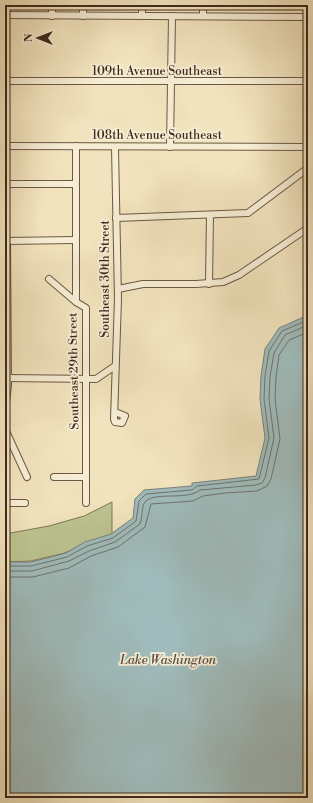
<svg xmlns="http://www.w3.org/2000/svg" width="313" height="803" font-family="'Libre Bodoni',serif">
	<rect width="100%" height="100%" fill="#f1e3bd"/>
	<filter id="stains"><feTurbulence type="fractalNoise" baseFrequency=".005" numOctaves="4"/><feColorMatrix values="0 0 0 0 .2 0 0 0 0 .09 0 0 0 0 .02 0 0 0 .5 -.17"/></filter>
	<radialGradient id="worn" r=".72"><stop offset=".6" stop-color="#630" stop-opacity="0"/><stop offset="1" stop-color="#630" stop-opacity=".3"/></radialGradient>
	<!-- green -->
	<polygon fill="#bcc390" stroke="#7e7656" points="112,502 112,535 85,543 65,553 31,561 5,562 5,534 49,526 84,516"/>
	<!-- water -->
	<polygon fill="#9fbbbb" stroke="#79817b" points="308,315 308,798 5,798 5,562 31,562 66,553 85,542 111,534 133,518 135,499 144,490 192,486 192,483 256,476 265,438 260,399 261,376 265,349 279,328"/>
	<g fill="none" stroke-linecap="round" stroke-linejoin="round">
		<!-- shore -->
		<g stroke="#6f726c" stroke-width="1">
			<polyline points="5,566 31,566 67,557 87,546 113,538 136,521 139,501 146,494 192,490 197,486 259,479 269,438 264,399 265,376 269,351 282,331 308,320"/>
			<path d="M5 571H32L69 561 89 551 115 542 140 524C143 517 141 507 145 502 154 491 187 501 200 490L256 485 262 483 265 478 274 438 269 399 270 377 274 353 285 335 308 325"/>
			<polyline points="5,577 33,577 69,568 91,556 118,547 145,527 151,504 193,501 203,496 225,493 257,491 267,486 271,479 280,439 275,399 276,377 279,355 289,340 308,332"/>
		</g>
		<defs>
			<g id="minor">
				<polyline points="52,5 52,16"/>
				<polyline points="83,5 83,16"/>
				<polyline points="142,5 142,16"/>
				<polyline points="5,15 308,17"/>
				<polyline points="203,15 203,5"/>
				<polyline points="5,81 308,81"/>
				<polyline points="5,146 308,147"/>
				<polyline points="76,146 76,302 86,308 86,503"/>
				<polyline points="170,147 172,16"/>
				<polyline points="5,184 76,184"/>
				<polyline points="116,218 248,213 308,168"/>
				<polyline points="5,241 76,240"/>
				<polyline points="49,279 76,302"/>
				<polyline points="209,284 210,215"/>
				<polyline points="118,289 143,284 196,284 223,282 239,275 308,228"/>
				<polyline points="5,378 96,379 115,366"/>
				<polyline points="5,410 8,385 7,241"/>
				<polyline points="115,412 125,416 122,423 115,422 114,419 118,299 115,147"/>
				<polyline points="5,429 27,477"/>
				<polyline points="54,477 85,477"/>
				<polyline points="5,503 25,503"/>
			</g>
		</defs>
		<!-- minor casing -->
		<use href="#minor" stroke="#6c5844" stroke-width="8"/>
		<!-- minor -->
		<use href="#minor" stroke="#f6edd4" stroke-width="6"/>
	</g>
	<g text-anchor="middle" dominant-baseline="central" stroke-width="3.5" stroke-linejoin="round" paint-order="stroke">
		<!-- street labels -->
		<g font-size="12" fill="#3f2a1c" stroke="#f6edd4">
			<text x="157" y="71">109th Avenue Southeast</text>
			<text x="157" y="135">108th Avenue Southeast</text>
			<text transform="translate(105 279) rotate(-90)">Southeast 30th Street</text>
			<text transform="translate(74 371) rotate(-91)">Southeast 29th Street</text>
		</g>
		<!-- water labels -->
		<g font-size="13" font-style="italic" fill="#574e44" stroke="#f6edd4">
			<text x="168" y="660">Lake Washington</text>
		</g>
	</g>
	<!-- margin -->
	<rect width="313" height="803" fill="none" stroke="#f1e3bd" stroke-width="20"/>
	<rect x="6" y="6" width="301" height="791" fill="none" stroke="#3f2a1c" stroke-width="2"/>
	<rect x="10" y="10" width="293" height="783" fill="none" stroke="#3f2a1c"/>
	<!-- north arrow -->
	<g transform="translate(38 38) rotate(270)" stroke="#f6edd4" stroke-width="3" paint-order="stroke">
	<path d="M0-3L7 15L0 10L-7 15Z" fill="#3f2a1c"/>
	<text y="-6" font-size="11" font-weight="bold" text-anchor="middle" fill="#3f2a1c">N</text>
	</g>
	<rect width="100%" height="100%" filter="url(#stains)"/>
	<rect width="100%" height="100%" fill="url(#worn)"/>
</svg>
